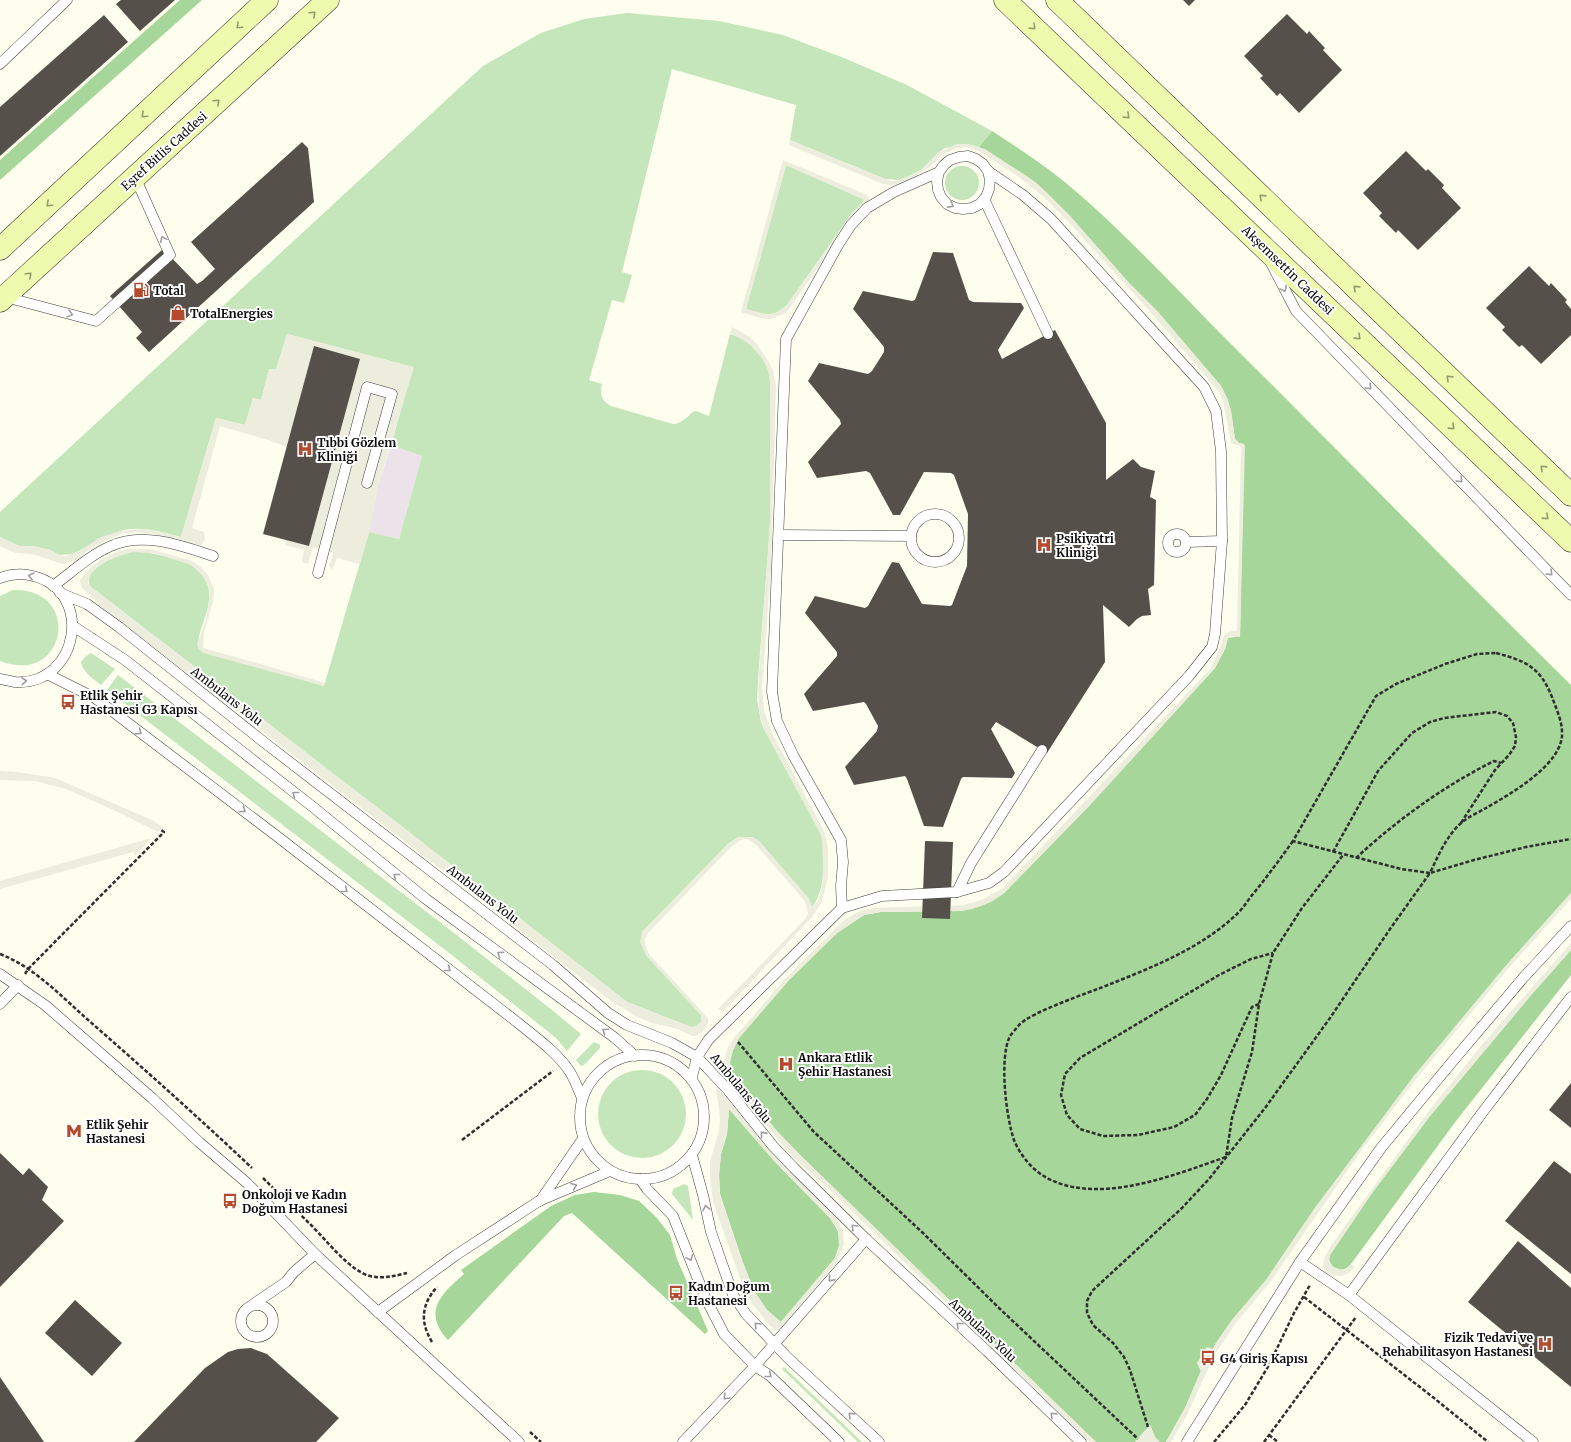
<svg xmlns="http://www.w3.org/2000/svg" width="1571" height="1442" font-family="Merriweather,serif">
	<rect width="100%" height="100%" fill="#fdfeee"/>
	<!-- industrial -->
	<polygon fill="#ebe2ea" points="391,445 422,456 399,539 369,532 378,486"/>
	<!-- green -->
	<g fill="#c5e6ba">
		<path d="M627 13 719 21 783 35 844 58 907 85 992 131 979 147 967 144 945 148 939 152 922 169 913 174 900 180 885 179 790 140 796 105 672 69 622 272 632 275 624 303 612 300 589 380 602 384C599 394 602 401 611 406L673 424C686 423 690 411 696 411 700 412 705 415 709 416L730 334C746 338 764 354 768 370 775 397 771 427 770 455 770 477 770 499 770 521 767 580 760 640 757 699L761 722 765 731 816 824C818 828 821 833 822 838 826 858 825 891 812 907L809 899 759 841 738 837 728 844 642 932 646 955 701 1015V1022L696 1027H691L627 1002 400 825 91 587C79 570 119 554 132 552 143 550 181 559 191 565 198 569 206 578 208 586 213 605 203 619 199 636 198 640 199 645 199 649L324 686 369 532 399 539 422 456 391 445 413 367 287 334 276 370H269L261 400 253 398 245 425 216 418 181 537C162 532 139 525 120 531 104 537 88 546 73 554L59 555 50 550 33 546H19L0 537V512L483 66 541 33 584 19Z"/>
		<path d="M786 165 863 199 864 201 852 213 787 305C773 319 764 314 746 309Z"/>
		<circle cx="962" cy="183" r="17"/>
		<path d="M13 590C83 588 67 687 0 661V596Z"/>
		<path d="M91 653 115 669 101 685C94 679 83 673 81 662L85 657Z"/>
		<polygon points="118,675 458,936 552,1010 581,1034 567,1051 556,1038 526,1014 444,949 107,690"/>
		<polygon points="594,1042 600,1045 600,1048 584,1065 581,1066 576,1060"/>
		<circle cx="642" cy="1114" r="44"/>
		<polygon points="684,1184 688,1186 693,1220 672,1194 673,1189"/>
		<polygon points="784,1367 862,1442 858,1442 782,1369"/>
	</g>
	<!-- forest -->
	<g fill="#a6d69a">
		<polygon points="180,0 202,0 0,180 0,160"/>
		<path d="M992 131C1023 151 1053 171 1080 195 1134 242 1182 295 1232 345 1346 458 1457 573 1571 685V893L1504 968 1414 1076 1315 1208 1266 1280 1232 1320 1216 1343 1213 1349 1197 1363 1201 1371 1185 1408 1166 1442H1159L1155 1437 1150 1425 1135 1442H1096L801 1156 776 1130 738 1083 731 1071 730 1062 733 1050 739 1038 789 980 837 933 864 915 881 912 961 911C978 908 991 903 1004 893L1089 806 1215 668 1225 649 1228 638 1240 636 1244 444 1239 443 1235 439 1231 411 1227 398 1221 386 1158 312 1129 283 1069 215 1046 192 1035 182 1014 168 979 147Z"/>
		<path d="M1571 950V975L1456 1121 1351 1264C1345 1271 1340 1271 1332 1266L1329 1260 1330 1255 1372 1193 1430 1116 1532 994Z"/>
		<polygon points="729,1109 776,1163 830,1218 838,1231 839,1239 839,1246 835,1258 781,1322 767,1310 754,1291 742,1260 720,1194 719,1175 721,1154 727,1134"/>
		<path d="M594 1192 620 1195 639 1201 657 1218 670 1235 677 1259 708 1331 705 1334 572 1213 564 1216 448 1340C422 1312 441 1294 464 1274L461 1270 551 1206 575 1195Z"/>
	</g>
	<!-- plaza -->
	<g fill="#ededde" fill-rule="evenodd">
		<polygon points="790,140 885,179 892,181 899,180 913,174 922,169 939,152 957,144 967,144 985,149 1014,168 1035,182 1069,215 1129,283 1158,312 1221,386 1227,398 1231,411 1235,439 1239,443 1245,445 1240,637 1231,636 1228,638 1225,649 1215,668 1089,806 1004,893 991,902 972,909 961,911 881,912 864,915 837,933 789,980 739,1038 733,1050 730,1062 731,1071 738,1083 776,1130 801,1156 1096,1442 1090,1442 831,1191 793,1157 733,1086 727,1077 724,1063 727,1049 734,1038 784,980 843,921 860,911 873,908 963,905 981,900 1003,888 1211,668 1220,648 1224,635 1231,631 1237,631 1241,446 1231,443 1223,400 1218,391 1203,373 1153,315 1074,228 1045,198 1019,177 979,151 967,147 958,148 942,155 931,166 902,184 890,185 883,184 789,145"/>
		<path d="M783 160 865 194 868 197 870 202 846 228 786 313 770 319 760 318 741 312ZM786 165 863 199 864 201 852 213 787 305 776 313 769 315 746 309Z"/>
		<polygon points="732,327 750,337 758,346 767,359 773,370 776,386 771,568 762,688 764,711 773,735 825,833 828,849 828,876 822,902 811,918 723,1012 718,1009 805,919 808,914 807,907 804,900 757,846 749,840 745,839 739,841 731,847 648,933 645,939 645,944 649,954 708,1018 708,1023 702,1032 696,1036 692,1036 678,1029 652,1023 635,1016 611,1001 103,608 82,588 80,580 90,568 102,559 116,552 127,549 150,549 192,561 201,567 208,575 214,589 213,602 204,633 203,648 264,665 325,683 324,686 203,653 199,649 197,644 206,620 210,593 208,584 202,575 191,565 154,553 133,552 112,558 97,567 90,575 88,579 88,583 91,587 400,825 627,1002 691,1027 696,1026 701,1022 701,1015 646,955 640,942 642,932 728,844 738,837 753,837 759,841 809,899 812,907 818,901 822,887 823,866 822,837 765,731 759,712 758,686 770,522 770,383 768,369 762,358 750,345 742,339 730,334"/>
		<polygon points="287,334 414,367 378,486 369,532 360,564 337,558 333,569 329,567 333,553 313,547 308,564 304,563 302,562 304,550 285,545 286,540 309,546 360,359 314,347 287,447 268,440 220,426 192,528 204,532 205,540 201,545 185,543 153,534 137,532 123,533 92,547 78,559 63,564 32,554 15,553 0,546 0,537 19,546 33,546 50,550 59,555 66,556 81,550 101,537 121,531 141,529 165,533 181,537 216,418 245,425 253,398 261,400 269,369 276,369"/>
		<polygon points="0,771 17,772 55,778 152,820 164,828 158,832 118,812 66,789 35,781 0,780"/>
		<polygon points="148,839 151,839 135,856 133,852 0,889 0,881"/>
		<polygon points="1571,893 1571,899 1507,970 1417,1078 1363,1148 1271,1281 1236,1323 1215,1354 1185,1419 1171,1442 1166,1442 1185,1408 1201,1371 1197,1363 1207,1347 1213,1349 1216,1343 1232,1320 1266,1280 1315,1208 1414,1076 1504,968"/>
		<polygon points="1571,943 1571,950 1532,994 1430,1116 1372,1193 1330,1255 1329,1260 1330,1264 1335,1268 1342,1270 1347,1268 1351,1264 1355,1267 1350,1272 1343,1276 1335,1276 1326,1272 1323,1266 1324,1258 1332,1244 1431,1108 1485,1041"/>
		<path d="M718 1088 777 1157 828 1208 839 1223 843 1231 844 1244 837 1262 778 1331 769 1325 751 1302 741 1281 713 1202 710 1177V1162L719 1130 720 1118 716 1089ZM729 1109 776 1163 830 1218 838 1231 839 1246 835 1258 781 1322 767 1310 754 1291 742 1260 720 1194 719 1175 721 1154 727 1134Z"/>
		<polygon points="1150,1425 1155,1437 1160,1442 1135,1442"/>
	</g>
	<!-- building -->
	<g fill="#55514a">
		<polygon points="121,0 175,0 140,31 116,4"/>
		<polygon points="1183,0 1195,0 1189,6"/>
		<polygon points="1287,14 1307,34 1309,31 1325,48 1323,50 1342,70 1299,113 1280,93 1277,96 1260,78 1263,76 1244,56"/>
		<polygon points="104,15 128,42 0,156 0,107"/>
		<polygon points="302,142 308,148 314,202 149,352 136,338 142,332 110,296 163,249 197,284 202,281 215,269 191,242"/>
		<polygon points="1406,151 1426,171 1428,169 1444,185 1442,188 1461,208 1418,250 1398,230 1396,233 1379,216 1382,213 1363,193"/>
		<polygon points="933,252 953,253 969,300 973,302 1021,303 1024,308 998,350 1002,359 1055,330 1106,423 1106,480 1133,459 1141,467 1155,471 1150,497 1156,500 1154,585 1148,589 1151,615 1142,616 1137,619 1129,627 1103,605 1105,662 1047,753 996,722 991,729 1015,773 1012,778 963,777 961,779 943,827 924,826 907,779 905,776 854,785 845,767 877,731 878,726 866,704 864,702 813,711 804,694 837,656 837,652 805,613 815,596 865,608 868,606 892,562 899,563 922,604 950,606 952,605 967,566 968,514 954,475 951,473 924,472 900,515 893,515 870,473 866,471 817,478 808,462 841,424 840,420 808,381 819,363 868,374 872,371 884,352 884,347 853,309 863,291 912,301 915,300"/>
		<polygon points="1529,266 1549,286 1551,283 1567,300 1565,302 1571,309 1571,335 1541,364 1522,345 1519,347 1502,330 1505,327 1486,308"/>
		<polygon points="314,346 360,359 309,546 263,534"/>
		<polygon points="925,841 953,842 950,919 922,918"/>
		<polygon points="1571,1083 1571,1128 1549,1110"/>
		<polygon points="0,1153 23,1175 29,1168 48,1187 42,1200 64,1221 0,1287"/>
		<polygon points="1554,1161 1571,1174 1571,1274 1505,1221"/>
		<polygon points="1518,1241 1571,1288 1571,1387 1468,1302"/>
		<polygon points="75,1300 122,1343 92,1376 45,1333"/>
		<polygon points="251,1348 267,1354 339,1418 316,1442 134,1442 205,1368 228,1352 238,1349"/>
		<polygon points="0,1377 44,1442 0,1442"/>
	</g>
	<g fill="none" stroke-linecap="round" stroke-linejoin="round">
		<defs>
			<g id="service">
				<polyline points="0,64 67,0"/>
				<polyline points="984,199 1048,334"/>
				<polyline points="1271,263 1296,311 1571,595"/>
				<polyline points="5,297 96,321 170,255 135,177"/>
				<circle cx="935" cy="538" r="24"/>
				<circle cx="1177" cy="543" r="9"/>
				<polyline points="779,535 911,536"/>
				<polyline points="1186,542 1222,541"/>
				<polyline points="318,573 367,387 392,394 367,483"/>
				<path d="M0 578C11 574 21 573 33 576 95 591 79 686 15 682 10 681 5 680 0 679"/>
				<path d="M53 586C72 572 90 555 111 546 143 531 183 546 213 556"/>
				<polyline points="60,593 87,604 119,627 265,743 553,965 608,1013 627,1025 672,1043 697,1057 728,1090 773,1146 794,1168 866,1239 987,1351 1081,1442"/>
				<polyline points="73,626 125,660 313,807 426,899 615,1038 635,1056"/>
				<path d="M47 674 95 698 278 837 517 1022C535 1037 557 1052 570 1072 575 1080 578 1089 582 1098"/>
				<polyline points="957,892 971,863 1042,750"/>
				<polyline points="842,908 841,886 843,862 841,840 793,755 777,721 772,692 786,339 838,245 851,225 867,208 894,192 939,172 944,165 950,160 959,157 968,156 976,159 983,164 988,171 990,180 989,189 986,197 980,204 972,208 963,209 955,208 947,204 941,197 938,190 937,181 939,172"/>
				<polyline points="0,974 45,1005 152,1098 199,1142 247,1183 315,1254 519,1442"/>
				<polyline points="0,1004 18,985"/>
				<circle cx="642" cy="1117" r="62"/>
				<polyline points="692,1077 697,1057 709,1039 842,908 882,896 957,892 989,883 1004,872 1189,676 1212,647 1215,634 1222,541 1221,451 1216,411 1204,387 1051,219 1023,195 988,171"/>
				<polyline points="692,1155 703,1195 711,1232 733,1295 746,1314 788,1358 879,1442"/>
				<polyline points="640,1179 647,1189 673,1216 705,1297 724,1334 755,1366 769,1375 839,1442"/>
				<polyline points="540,1201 582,1140"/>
				<polyline points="1300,1262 1349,1295 1533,1442"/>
				<polyline points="1349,1295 1482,1113 1571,997"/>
				<circle cx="257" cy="1321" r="16"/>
				<polyline points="252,1305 286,1282 294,1272 315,1254"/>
				<polyline points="378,1312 456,1255 539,1201 610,1171"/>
				<polyline points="683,1442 755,1366 866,1239"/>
				<polyline points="1187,1442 1300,1262 1381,1148 1452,1062 1524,977 1571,926"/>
			</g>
			<g id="secondary">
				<polyline points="1005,0 1571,541"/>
				<polyline points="1057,0 1571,495"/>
				<polyline points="0,249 267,0"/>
				<polyline points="0,301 328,0"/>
			</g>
		</defs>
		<!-- service casing -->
		<use href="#service" stroke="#404040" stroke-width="11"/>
		<!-- secondary casing -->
		<use href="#secondary" stroke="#2f2f2f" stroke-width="23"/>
		<!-- path -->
		<g stroke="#2f2f2f" stroke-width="2.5" stroke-dasharray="4 2" stroke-linecap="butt">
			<path d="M1496 653C1526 661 1540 667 1552 697 1556 708 1562 721 1562 732 1564 764 1510 794 1486 808 1478 813 1467 817 1460 824 1446 837 1438 856 1430 873L1401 869 1293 841 1376 696 1396 684 1445 664 1477 654Z"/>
			<path d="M1293 841C1280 859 1267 877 1253 894 1248 900 1244 907 1238 913 1202 948 1153 967 1108 985 1088 993 1031 1012 1019 1025 1016 1029 1012 1033 1010 1036 999 1058 1006 1117 1014 1140 1019 1153 1030 1167 1042 1175 1094 1208 1174 1175 1226 1157L1232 1118 1252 1052 1259 1004 1273 953 1302 908 1343 855"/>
			<polyline points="1333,852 1378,771 1412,733 1430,722 1444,718 1496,712 1507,716 1513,723 1516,737 1515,746 1509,755 1495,770 1461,823"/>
			<path d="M1356 858C1397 820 1444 786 1494 761L1501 763"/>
			<path d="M0 954C34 967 61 996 87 1019 143 1068 198 1117 252 1168"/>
			<polyline points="25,974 28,969 164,832 161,830"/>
			<polyline points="1259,1004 1252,1007 1221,1075 1207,1099 1195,1115 1174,1127 1138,1135 1103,1136 1080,1129 1067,1115 1061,1095 1065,1074 1080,1058 1219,975 1251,959 1273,953"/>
			<polyline points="738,1042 814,1132 923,1233 999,1308 1138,1439"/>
			<polyline points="462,1140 553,1071"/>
			<path d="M263 1178C279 1194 296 1210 312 1226 327 1241 350 1271 370 1276 383 1279 394 1276 407 1273"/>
			<polyline points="1304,1297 1434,1398 1488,1442"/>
			<path d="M432 1342C420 1322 421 1305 437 1287"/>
			<polyline points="1148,1427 1130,1370 1124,1357 1113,1343 1093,1325 1087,1313 1087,1301 1092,1291 1182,1208 1209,1179 1265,1108 1330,1018 1390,929 1430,873 1474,860 1526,847 1571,839"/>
			<polyline points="530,1432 541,1442"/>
			<polyline points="1269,1435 1278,1442"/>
			<polyline points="1214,1442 1245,1405 1269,1365 1294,1313 1310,1285"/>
			<polyline points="1264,1442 1356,1317"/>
		</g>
		<!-- service -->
		<use href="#service" stroke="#fff" stroke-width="10"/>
		<!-- secondary -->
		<use href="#secondary" stroke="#eefaad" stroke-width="22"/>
	</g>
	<!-- one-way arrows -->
	<defs><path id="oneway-chevron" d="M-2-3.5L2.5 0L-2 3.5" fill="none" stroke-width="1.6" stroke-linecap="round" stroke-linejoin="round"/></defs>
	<g stroke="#949b6d">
		<use href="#oneway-chevron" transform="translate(313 14) rotate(-43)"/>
		<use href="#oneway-chevron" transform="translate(239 26) rotate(137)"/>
		<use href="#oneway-chevron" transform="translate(1033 27) rotate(44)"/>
		<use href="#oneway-chevron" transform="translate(217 102) rotate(-43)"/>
		<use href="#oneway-chevron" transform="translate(144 115) rotate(137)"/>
		<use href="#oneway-chevron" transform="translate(1127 116) rotate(44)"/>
		<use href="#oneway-chevron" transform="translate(1262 197) rotate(-136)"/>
		<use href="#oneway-chevron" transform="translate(49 204) rotate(137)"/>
		<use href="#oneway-chevron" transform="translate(29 275) rotate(-43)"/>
		<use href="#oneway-chevron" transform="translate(1356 288) rotate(-136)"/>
		<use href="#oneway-chevron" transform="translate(1358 337) rotate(44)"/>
		<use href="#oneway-chevron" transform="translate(1449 378) rotate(-136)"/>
		<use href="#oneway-chevron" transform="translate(1452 427) rotate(44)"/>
		<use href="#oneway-chevron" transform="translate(1543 468) rotate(-136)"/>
		<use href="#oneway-chevron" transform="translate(1546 517) rotate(44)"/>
	</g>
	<g stroke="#9e9e9e">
		<use href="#oneway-chevron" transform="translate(951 205) rotate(29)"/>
		<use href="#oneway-chevron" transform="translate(163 239) rotate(-114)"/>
		<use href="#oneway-chevron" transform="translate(1284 289) rotate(62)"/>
		<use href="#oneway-chevron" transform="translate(70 314) rotate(15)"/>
		<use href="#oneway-chevron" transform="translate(1369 387) rotate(46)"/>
		<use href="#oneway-chevron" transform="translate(1460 480) rotate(46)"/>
		<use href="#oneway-chevron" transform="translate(1550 573) rotate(46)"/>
		<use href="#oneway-chevron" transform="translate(31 576) rotate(-167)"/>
		<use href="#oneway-chevron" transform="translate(24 681) rotate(-5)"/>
		<use href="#oneway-chevron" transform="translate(139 732) rotate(37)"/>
		<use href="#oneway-chevron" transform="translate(295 794) rotate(-142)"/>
		<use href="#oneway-chevron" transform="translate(243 810) rotate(37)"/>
		<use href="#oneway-chevron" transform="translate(396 876) rotate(-141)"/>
		<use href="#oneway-chevron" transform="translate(345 890) rotate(38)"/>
		<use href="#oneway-chevron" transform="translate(500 954) rotate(-144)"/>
		<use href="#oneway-chevron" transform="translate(448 969) rotate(38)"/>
		<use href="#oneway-chevron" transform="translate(605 1031) rotate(-145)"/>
		<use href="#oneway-chevron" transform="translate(763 1134) rotate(-129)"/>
		<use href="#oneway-chevron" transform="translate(574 1186) rotate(-23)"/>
		<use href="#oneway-chevron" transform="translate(706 1208) rotate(-103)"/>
		<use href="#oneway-chevron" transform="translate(854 1227) rotate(-135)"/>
		<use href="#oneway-chevron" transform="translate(690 1258) rotate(66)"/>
		<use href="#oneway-chevron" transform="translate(831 1279) rotate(131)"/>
		<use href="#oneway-chevron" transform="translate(757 1325) rotate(-133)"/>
		<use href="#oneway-chevron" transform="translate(959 1325) rotate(-137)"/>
		<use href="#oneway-chevron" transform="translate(769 1375) rotate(39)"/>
		<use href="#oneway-chevron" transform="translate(726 1397) rotate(133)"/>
		<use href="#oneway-chevron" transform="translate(851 1415) rotate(-136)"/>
		<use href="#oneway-chevron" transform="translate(1053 1415) rotate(-136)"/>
	</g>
	<!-- icons -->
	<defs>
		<symbol id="fuel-bare" viewBox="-9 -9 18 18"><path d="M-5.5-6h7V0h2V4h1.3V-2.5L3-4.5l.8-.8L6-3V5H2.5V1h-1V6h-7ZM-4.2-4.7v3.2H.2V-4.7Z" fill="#b44b2e" stroke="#fff" stroke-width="2.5" paint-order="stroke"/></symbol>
		<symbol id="shop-bare" viewBox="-9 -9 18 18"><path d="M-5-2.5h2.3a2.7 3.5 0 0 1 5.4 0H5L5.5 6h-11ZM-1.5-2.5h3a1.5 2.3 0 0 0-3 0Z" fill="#b44b2e" stroke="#fff" stroke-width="2.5" paint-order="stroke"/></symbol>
		<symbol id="hospital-bare" viewBox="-9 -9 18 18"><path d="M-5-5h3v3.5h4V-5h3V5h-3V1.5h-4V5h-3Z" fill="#b44b2e" stroke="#fff" stroke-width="2.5" paint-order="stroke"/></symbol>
		<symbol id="bus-bare" viewBox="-9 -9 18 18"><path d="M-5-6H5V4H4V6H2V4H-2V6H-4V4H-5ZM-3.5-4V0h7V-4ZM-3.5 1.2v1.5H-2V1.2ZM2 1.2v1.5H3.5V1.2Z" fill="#b44b2e" stroke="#fff" stroke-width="2.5" paint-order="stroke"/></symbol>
		<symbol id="metro-bare" viewBox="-9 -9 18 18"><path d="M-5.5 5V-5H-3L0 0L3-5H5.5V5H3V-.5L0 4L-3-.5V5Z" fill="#b44b2e" stroke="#fff" stroke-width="2.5" paint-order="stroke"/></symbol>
	</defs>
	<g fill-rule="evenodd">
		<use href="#fuel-bare" x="130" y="279" width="22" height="22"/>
		<use href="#shop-bare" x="167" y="302" width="22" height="22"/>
		<use href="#hospital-bare" x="294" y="438" width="22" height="22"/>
		<use href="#hospital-bare" x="1033" y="534" width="22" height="22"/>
		<use href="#bus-bare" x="57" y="691" width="22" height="22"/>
		<use href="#hospital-bare" x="775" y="1053" width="22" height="22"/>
		<use href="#metro-bare" x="63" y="1120" width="22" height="22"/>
		<use href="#bus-bare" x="219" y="1190" width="22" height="22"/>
		<use href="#bus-bare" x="665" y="1282" width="22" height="22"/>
		<use href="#hospital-bare" x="1534" y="1333" width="22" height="22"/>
		<use href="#bus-bare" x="1197" y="1347" width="22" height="22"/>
	</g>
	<g text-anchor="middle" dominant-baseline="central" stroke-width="4" stroke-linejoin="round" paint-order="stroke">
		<!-- street labels -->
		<g font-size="12" fill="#0d0d0d" stroke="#fff">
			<text transform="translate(164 151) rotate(-42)">Eşref Bitlis Caddesi</text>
			<text transform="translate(1288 270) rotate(44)">Akşemsettin Caddesi</text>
			<text transform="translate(227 696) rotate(38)">Ambulans Yolu</text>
			<text transform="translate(483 894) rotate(38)">Ambulans Yolu</text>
			<text transform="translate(741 1088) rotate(50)">Ambulans Yolu</text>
			<text transform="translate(983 1330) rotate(43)">Ambulans Yolu</text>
		</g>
		<!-- poi labels -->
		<g font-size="12" font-weight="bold" fill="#0d0d0d" stroke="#fff" text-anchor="start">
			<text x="153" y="290">Total</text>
			<text x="190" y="313">TotalEnergies</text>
			<text x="317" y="442">Tıbbi Gözlem<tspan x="317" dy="14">Kliniği</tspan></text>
			<text x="1056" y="538">Psikiyatri<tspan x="1056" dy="14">Kliniği</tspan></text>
			<text x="80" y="695">Etlik Şehir<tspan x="80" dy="14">Hastanesi G3 Kapısı</tspan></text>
			<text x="798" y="1057">Ankara Etlik<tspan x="798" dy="14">Şehir Hastanesi</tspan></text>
			<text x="86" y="1124">Etlik Şehir<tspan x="86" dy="14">Hastanesi</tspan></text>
			<text x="242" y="1194">Onkoloji ve Kadın<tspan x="242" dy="14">Doğum Hastanesi</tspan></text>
			<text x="688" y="1286">Kadın Doğum<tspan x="688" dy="14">Hastanesi</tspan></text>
			<text x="1533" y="1337" text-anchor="end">Fizik Tedavi ve<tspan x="1533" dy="14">Rehabilitasyon Hastanesi</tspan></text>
			<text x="1220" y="1358">G4 Giriş Kapısı</text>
		</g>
	</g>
</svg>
